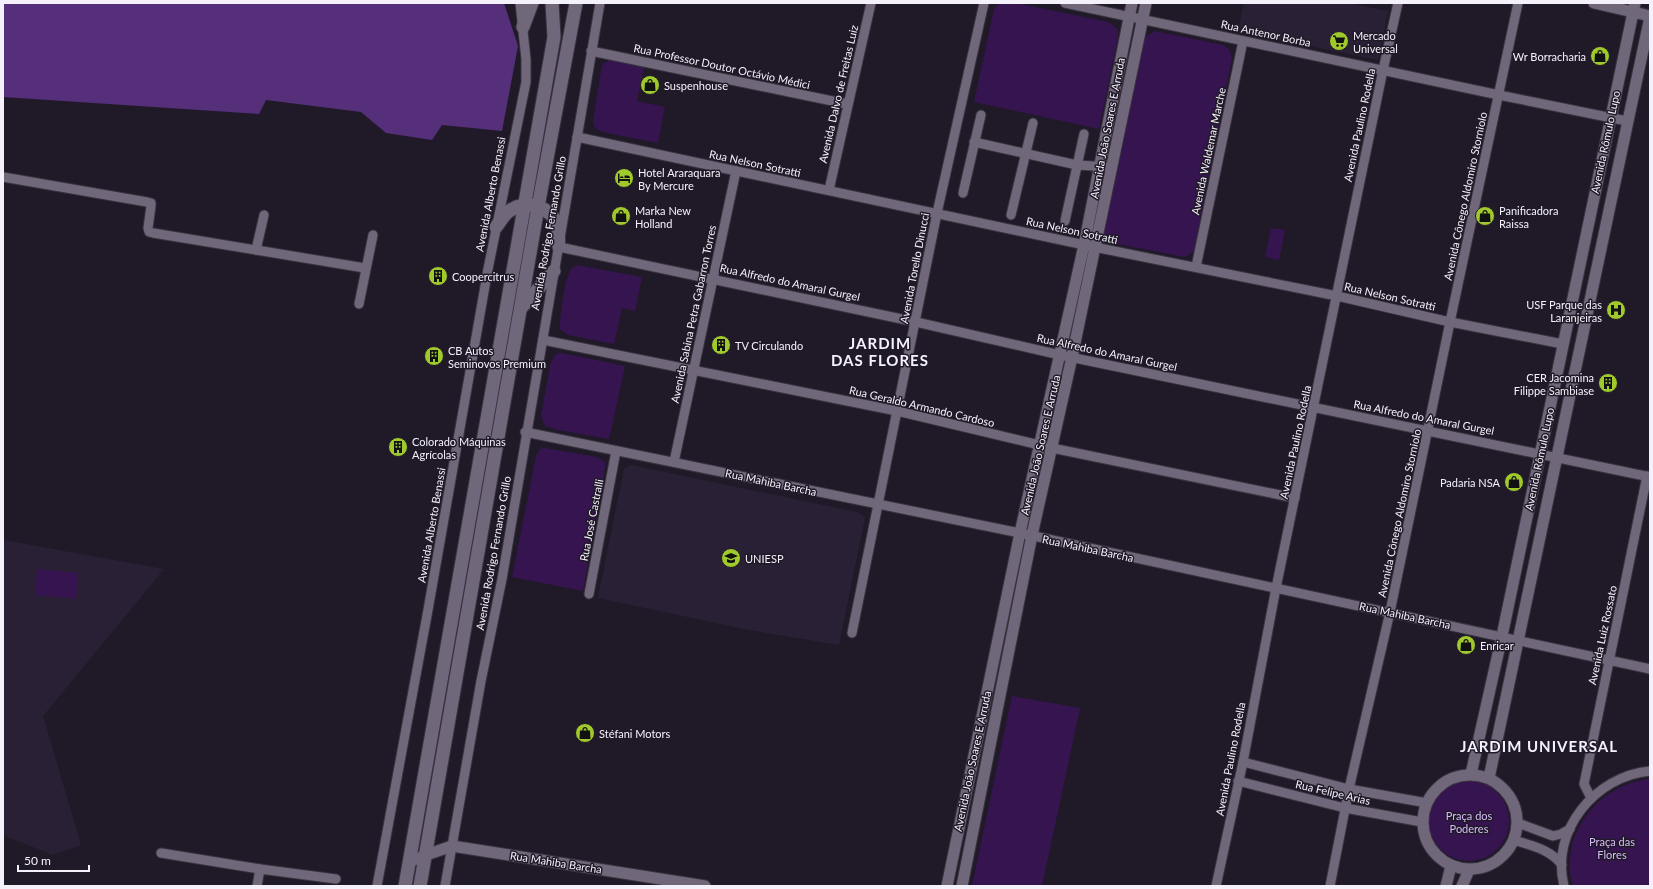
<svg xmlns="http://www.w3.org/2000/svg" width="1653" height="889" font-family="Lato,sans-serif">
	<rect width="100%" height="100%" fill="#201a28"/>
	<!-- built -->
	<g fill="#2a2035">
		<polygon points="1244,3 1349,3 1388,11 1378,60 1238,31"/>
		<polygon points="631,465 857,512 865,517 839,645 749,630 598,598 624,469"/>
		<polygon points="3,540 164,569 43,716 81,845 53,855 3,835"/>
	</g>
	<!-- green -->
	<g fill="#351450">
		<polygon points="999,3 1016,3 1108,22 1118,29 1118,37 1099,129 974,102 994,9"/>
		<polygon points="1155,31 1223,45 1229,49 1232,58 1194,250 1189,255 1185,257 1107,242 1102,235 1142,41 1145,37"/>
		<polygon points="610,60 644,67 637,101 665,107 658,143 607,133 598,130 594,126 593,121 601,71 603,64"/>
		<polygon points="1271,228 1285,230 1279,260 1265,257"/>
		<path d="M577 265 642 277 635 311 622 308 614 344 568 335 560 329C560 315 564 283 570 271 571 268 573 267 577 265Z"/>
		<polygon points="558,353 562,353 625,366 609,439 558,430 547,427 544,424 541,416 550,365 554,356"/>
		<polygon points="545,448 597,457 605,462 605,467 583,591 512,577 536,456 540,449"/>
		<polygon points="37,569 78,573 76,599 35,595"/>
		<polygon points="1012,696 1080,708 1042,886 972,886"/>
		<path d="M1650 779V886H1573C1557 835 1600 783 1650 779Z"/>
		<circle cx="1469" cy="821" r="40"/>
	</g>
	<!-- forest -->
	<polygon fill="#562f7a" points="3,3 504,3 518,46 502,131 442,125 432,140 386,133 361,112 266,100 259,114 3,97"/>
	<g fill="none" stroke-linecap="round" stroke-linejoin="round">
		<defs>
			<g id="minor">
				<polyline points="1065,3 1499,95 1627,121"/>
				<polyline points="591,51 847,104"/>
				<polyline points="577,137 1094,247 1337,296 1450,322 1563,344"/>
				<polyline points="974,142 1077,165 1111,167"/>
				<polyline points="3,177 147,202 151,203 151,206 148,228 149,232 153,233 365,268"/>
				<polyline points="829,190 871,3"/>
				<polyline points="963,193 981,115"/>
				<polyline points="1011,215 1033,123"/>
				<polyline points="1065,221 1084,134"/>
				<polyline points="559,247 916,322 1060,355 1650,477"/>
				<polyline points="256,250 264,215"/>
				<polyline points="1196,267 1243,41"/>
				<polyline points="359,304 373,235"/>
				<polyline points="543,340 897,411 1052,448 1295,498"/>
				<polyline points="525,432 1020,533 1650,669"/>
				<polyline points="674,462 736,171"/>
				<polyline points="589,594 616,451"/>
				<polyline points="852,633 937,213 984,3"/>
				<polyline points="1243,762 1349,789 1427,803"/>
				<polyline points="1238,781 1345,808 1422,822"/>
				<polyline points="1591,798 1584,784 1647,476"/>
				<polyline points="1518,823 1553,836 1561,834 1570,829"/>
				<path d="M1514 840C1532 846 1550 849 1562 865"/>
				<polyline points="161,853 260,869 336,879"/>
				<polyline points="257,886 260,869"/>
				<polyline points="377,886 428,610 488,269 526,82 526,59 520,3"/>
				<polyline points="445,886 481,681 502,579 600,3"/>
				<polyline points="1216,886 1243,762 1276,588 1383,70 1398,3"/>
				<polyline points="1330,886 1349,789 1390,612 1450,322 1518,3"/>
				<path d="M1564 886C1550 831 1595 776 1650 771"/>
			</g>
			<g id="tertiary">
				<polyline points="1594,3 1650,16"/>
				<polyline points="1471,774 1502,636 1635,3"/>
				<circle cx="1470" cy="822" r="47"/>
				<polyline points="1489,778 1650,17"/>
				<polyline points="409,862 426,855 452,846 705,886"/>
				<polyline points="947,886 1020,533 1084,245 1132,3"/>
				<polyline points="962,886 1032,535 1072,357 1146,3"/>
				<polyline points="1446,886 1451,866"/>
				<polyline points="1462,886 1469,870"/>
			</g>
			<g id="secondary">
				<polyline points="523,27 532,3"/>
				<path d="M496 227C500 222 503 216 508 212 525 198 553 206 558 228 559 234 558 241 559 247"/>
				<polyline points="521,308 554,271"/>
				<polyline points="405,886 554,37 552,3"/>
				<polyline points="420,886 538,207 576,3"/>
			</g>
		</defs>
		<!-- minor casing -->
		<use href="#minor" stroke="#393440" stroke-width="11"/>
		<!-- tertiary casing -->
		<use href="#tertiary" stroke="#393440" stroke-width="13"/>
		<!-- secondary casing -->
		<use href="#secondary" stroke="#393440" stroke-width="15"/>
		<!-- minor -->
		<use href="#minor" stroke="#70687a" stroke-width="9"/>
		<!-- tertiary -->
		<use href="#tertiary" stroke="#70687a" stroke-width="11"/>
		<!-- secondary -->
		<use href="#secondary" stroke="#70687a" stroke-width="13"/>
	</g>
	<!-- icons -->
	<defs>
		<symbol id="supermarket-disc" viewBox="-11 -11 22 22"><circle r="9.5" fill="#a0ca2c" stroke="#201a28"/><path d="M-6-5.5h2.5l.6 2H6L4.5 2H-2.5L-4.4-4H-6ZM-1.5 3.2a1.3 1.3 0 1 0 .1 0ZM3 3.2a1.3 1.3 0 1 0 .1 0Z" fill="#111"/></symbol>
		<symbol id="shop-disc" viewBox="-11 -11 22 22"><circle r="9.5" fill="#a0ca2c" stroke="#201a28"/><path d="M-5-2.5h2.3a2.7 3.5 0 0 1 5.4 0H5L5.5 6h-11ZM-1.5-2.5h3a1.5 2.3 0 0 0-3 0Z" fill="#111"/></symbol>
		<symbol id="hotel-disc" viewBox="-11 -11 22 22"><circle r="9.5" fill="#a0ca2c" stroke="#201a28"/><path d="M-6-4.5h1.5V1H6V5H4.5V3h-9V5H-6ZM-4 0a1.8 1.8 0 1 1 3.6 0ZM.5 0V-2.5h3Q6-2.5 6 0Z" fill="#111"/></symbol>
		<symbol id="building-disc" viewBox="-11 -11 22 22"><circle r="9.5" fill="#a0ca2c" stroke="#201a28"/><path d="M-4-6H4V6H1V3H-1V6H-4ZM-2.5-4.3h1.7v1.8h-1.7ZM.8-4.3h1.7v1.8H.8ZM-2.5-1h1.7V.8h-1.7ZM.8-1h1.7V.8H.8Z" fill="#111"/></symbol>
		<symbol id="hospital-disc" viewBox="-11 -11 22 22"><circle r="9.5" fill="#a0ca2c" stroke="#201a28"/><path d="M-5-5h3v3.5h4V-5h3V5h-3V1.5h-4V5h-3Z" fill="#111"/></symbol>
		<symbol id="university-disc" viewBox="-11 -11 22 22"><circle r="9.5" fill="#a0ca2c" stroke="#201a28"/><path d="M0-5L7-2L0 1L-7-2ZM-4 1L0 2.5L4 1V4Q0 6-4 4Z" fill="#111"/></symbol>
	</defs>
	<g fill-rule="evenodd">
		<use href="#supermarket-disc" x="1328" y="30" width="22" height="22"/>
		<use href="#shop-disc" x="1589" y="45" width="22" height="22"/>
		<use href="#shop-disc" x="639" y="74" width="22" height="22"/>
		<use href="#hotel-disc" x="613" y="167" width="22" height="22"/>
		<use href="#shop-disc" x="610" y="205" width="22" height="22"/>
		<use href="#shop-disc" x="1474" y="205" width="22" height="22"/>
		<use href="#building-disc" x="427" y="265" width="22" height="22"/>
		<use href="#hospital-disc" x="1605" y="299" width="22" height="22"/>
		<use href="#building-disc" x="710" y="334" width="22" height="22"/>
		<use href="#building-disc" x="423" y="345" width="22" height="22"/>
		<use href="#building-disc" x="1597" y="372" width="22" height="22"/>
		<use href="#building-disc" x="387" y="436" width="22" height="22"/>
		<use href="#shop-disc" x="1503" y="471" width="22" height="22"/>
		<use href="#university-disc" x="720" y="547" width="22" height="22"/>
		<use href="#shop-disc" x="1455" y="634" width="22" height="22"/>
		<use href="#shop-disc" x="574" y="722" width="22" height="22"/>
	</g>
	<g text-anchor="middle" dominant-baseline="central" stroke-width="3" stroke-linejoin="round" paint-order="stroke">
		<!-- street labels -->
		<g font-size="11" fill="#f5f1fb" stroke="#201a28">
			<text transform="translate(1266 33) rotate(12)">Rua Antenor Borba</text>
			<text transform="translate(722 66) rotate(12)">Rua Professor Doutor Octávio Médici</text>
			<text transform="translate(838 94) rotate(-77)">Avenida Dalvo de Freitas Luiz</text>
			<text transform="translate(1359 125) rotate(-78)">Avenida Paulino Rodella</text>
			<text transform="translate(1107 128) rotate(-79)">Avenida João Soares E Arruda</text>
			<text transform="translate(1605 142) rotate(-78)">Avenida Rômulo Lupo</text>
			<text transform="translate(1208 151) rotate(-78)">Avenida Waldemar Marche</text>
			<text transform="translate(755 163) rotate(12)">Rua Nelson Sotratti</text>
			<text transform="translate(490 194) rotate(-79)">Avenida Alberto Benassi</text>
			<text transform="translate(1465 196) rotate(-78)">Avenida Cônego Aldomiro Storniolo</text>
			<text transform="translate(1072 230) rotate(12)">Rua Nelson Sotratti</text>
			<text transform="translate(548 233) rotate(-80)">Avenida Rodrigo Fernando Grillo</text>
			<text transform="translate(914 268) rotate(-79)">Avenida Torello Dinucci</text>
			<text transform="translate(790 282) rotate(12)">Rua Alfredo do Amaral Gurgel</text>
			<text transform="translate(1390 296) rotate(13)">Rua Nelson Sotratti</text>
			<text transform="translate(693 314) rotate(-78)">Avenida Sabina Petra Gabarron Torres</text>
			<text transform="translate(1107 352) rotate(12)">Rua Alfredo do Amaral Gurgel</text>
			<text transform="translate(922 406) rotate(13)">Rua Geraldo Armando Cardoso</text>
			<text transform="translate(1424 417) rotate(11)">Rua Alfredo do Amaral Gurgel</text>
			<text transform="translate(1295 442) rotate(-78)">Avenida Paulino Rodella</text>
			<text transform="translate(1040 445) rotate(-77)">Avenida João Soares E Arruda</text>
			<text transform="translate(1539 459) rotate(-78)">Avenida Rômulo Lupo</text>
			<text transform="translate(771 482) rotate(12)">Rua Mahiba Barcha</text>
			<text transform="translate(1399 513) rotate(-78)">Avenida Cônego Aldomiro Storniolo</text>
			<text transform="translate(591 520) rotate(-79)">Rua José Castralli</text>
			<text transform="translate(431 525) rotate(-80)">Avenida Alberto Benassi</text>
			<text transform="translate(1088 548) rotate(12)">Rua Mahiba Barcha</text>
			<text transform="translate(493 553) rotate(-80)">Avenida Rodrigo Fernando Grillo</text>
			<text transform="translate(1405 615) rotate(12)">Rua Mahiba Barcha</text>
			<text transform="translate(1602 635) rotate(-78)">Avenida Luiz Rossato</text>
			<text transform="translate(1230 759) rotate(-79)">Avenida Paulino Rodella</text>
			<text transform="translate(972 761) rotate(-78)">Avenida João Soares E Arruda</text>
			<text transform="translate(1333 792) rotate(13)">Rua Felipe Arias</text>
			<text transform="translate(556 862) rotate(9)">Rua Mahiba Barcha</text>
		</g>
		<!-- poi labels -->
		<g font-size="11" fill="#f5f1fb" stroke="#201a28" text-anchor="start">
			<text x="1353" y="35">Mercado<tspan x="1353" dy="13">Universal</tspan></text>
			<text x="1586" y="56" text-anchor="end">Wr Borracharia</text>
			<text x="664" y="85">Suspenhouse</text>
			<text x="638" y="172">Hotel Araraquara<tspan x="638" dy="13">By Mercure</tspan></text>
			<text x="635" y="210">Marka New<tspan x="635" dy="13">Holland</tspan></text>
			<text x="1499" y="210">Panificadora<tspan x="1499" dy="13">Raissa</tspan></text>
			<text x="452" y="276">Coopercitrus</text>
			<text x="1602" y="304" text-anchor="end">USF Parque das<tspan x="1602" dy="13">Laranjeiras</tspan></text>
			<text x="735" y="345">TV Circulando</text>
			<text x="448" y="350">CB Autos<tspan x="448" dy="13">Seminovos Premium</tspan></text>
			<text x="1594" y="377" text-anchor="end">CER Jacomina<tspan x="1594" dy="13">Filippe Sambiase</tspan></text>
			<text x="412" y="441">Colorado Máquinas<tspan x="412" dy="13">Agrícolas</tspan></text>
			<text x="1500" y="482" text-anchor="end">Padaria NSA</text>
			<text x="745" y="558">UNIESP</text>
			<text x="1480" y="645">Enricar</text>
			<text x="599" y="733">Stéfani Motors</text>
		</g>
		<!-- park labels -->
		<g font-size="11" fill="#d8bbfb" stroke="#201a28">
			<text x="1469" y="815">Praça dos<tspan x="1469" dy="13">Poderes</tspan></text>
			<text x="1612" y="841">Praça das<tspan x="1612" dy="13">Flores</tspan></text>
		</g>
		<!-- district labels -->
		<g font-size="15" font-weight="bold" letter-spacing="1" fill="#f5f1fb" stroke="#201a28">
			<text x="880" y="343">JARDIM<tspan x="880" dy="17">DAS FLORES</tspan></text>
			<text x="1539" y="746">JARDIM UNIVERSAL</text>
		</g>
	</g>
	<!-- border -->
	<rect width="1653" height="889" fill="none" stroke="#f5f1fb" stroke-width="8"/>
	<!-- scale -->
	<path d="M18 865v6h71v-6" fill="none" stroke="#f5f1fb" stroke-width="2"/>
	<text x="24" y="865" font-size="12" fill="#f5f1fb" stroke="#201a28" stroke-width="3" paint-order="stroke">50 m</text>
</svg>
